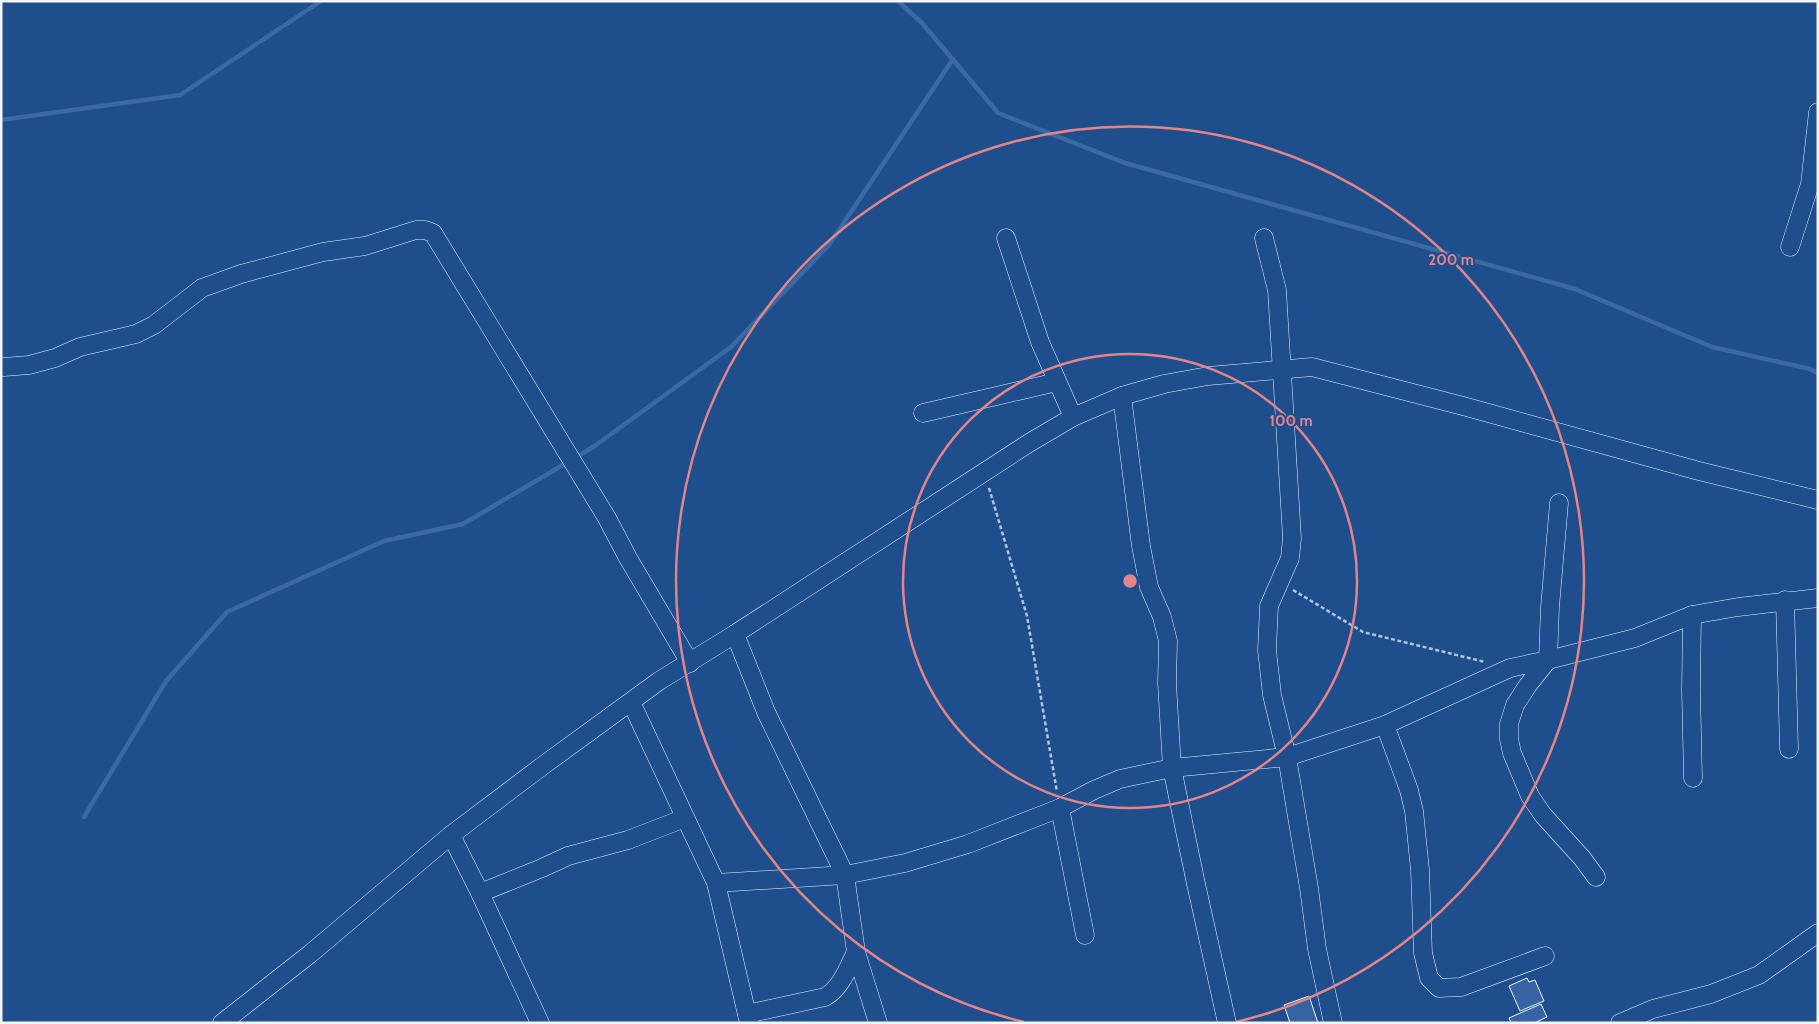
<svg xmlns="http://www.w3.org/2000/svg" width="1819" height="1024" font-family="Cabin,sans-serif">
	<rect width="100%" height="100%" fill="#1f4e8c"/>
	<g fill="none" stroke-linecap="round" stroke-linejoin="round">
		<!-- stream -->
		<g stroke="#3b69a3" stroke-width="4.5">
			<polyline points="898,1 922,23 998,113 1125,163 1575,289 1712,347 1810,369 1818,373"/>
			<polyline points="1,120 180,95 321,1"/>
			<polyline points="575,458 596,445 731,347 829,245 953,59"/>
			<polyline points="84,817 166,681 227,612 384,541 463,524 568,462"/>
		</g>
	</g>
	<!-- building -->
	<g fill="#3563a3" stroke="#f2f6ff">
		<polygon points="1527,978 1529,982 1535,980 1544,1001 1520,1011 1509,986"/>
		<polygon points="1309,996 1318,1023 1290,1023 1284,1005"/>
		<polygon points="1541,1004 1547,1017 1534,1023 1511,1023 1509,1018"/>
	</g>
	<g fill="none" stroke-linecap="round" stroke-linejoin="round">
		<defs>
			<g id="minor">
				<polyline points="1006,238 1040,342 1073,417"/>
				<polyline points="1264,238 1277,290 1292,538 1290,558 1269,606 1267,650 1272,695 1287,757 1309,888 1317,949 1333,1023"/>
				<polyline points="1790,247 1810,184 1818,112"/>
				<polyline points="4,367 29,365 55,358 80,347 136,334 154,325 202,288 241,274 323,252 365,246 416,230 425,230 433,233 607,518 628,558 690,663"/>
				<polyline points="1122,396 1141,546 1149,587 1162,617 1168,641 1167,683 1172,768 1196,884 1227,1023"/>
				<polyline points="923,413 1057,382"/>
				<polyline points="1559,503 1550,607 1548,660 1528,685 1515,705 1509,724 1509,739 1512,753 1530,796 1543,815 1582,858 1596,877"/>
				<polyline points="1785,600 1789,749"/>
				<polyline points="1692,615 1691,690 1693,778"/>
				<polyline points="735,634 766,712 845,875 856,952 878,1023"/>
				<polyline points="631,702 716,883 749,1023"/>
				<polyline points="1385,725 1409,790 1414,811 1420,870 1423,953 1429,978 1439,988 1461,987 1545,956"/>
				<polyline points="1060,808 1085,935"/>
				<polyline points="451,835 480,893 540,1023"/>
				<polyline points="716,883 845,875 905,863 968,844 1060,808 1094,790 1120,779 1172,768 1287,757 1385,725 1510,668 1548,660 1635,638 1692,615 1738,607 1818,598"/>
				<polyline points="480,893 542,868 568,856 628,840 685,818"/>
				<path d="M747 1014 825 997C841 988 848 968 856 952"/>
				<polyline points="222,1023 310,954 451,835 541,767 659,681 735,634 1029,443 1073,417 1122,396 1164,384 1208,376 1312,367 1463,406 1699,471 1818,500"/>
				<polyline points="1620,1023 1653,1009 1711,994 1759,975 1818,933"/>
			</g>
		</defs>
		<!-- minor casing -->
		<use href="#minor" stroke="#f2f6ff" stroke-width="19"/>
		<!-- path -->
		<g stroke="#b3c4dc" stroke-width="2.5" stroke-dasharray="4 2.5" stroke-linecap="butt">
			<polyline points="989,488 1027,616 1057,792"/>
			<polyline points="1293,590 1363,632 1485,662"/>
		</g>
		<!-- minor -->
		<use href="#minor" stroke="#1f4e8c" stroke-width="18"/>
	</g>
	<!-- distance rings -->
	<g fill="none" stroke="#e38589" stroke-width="2.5">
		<circle cx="1130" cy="581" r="227"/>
		<path d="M1024 1022A454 454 0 1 1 1236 1022"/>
	</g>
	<circle cx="1130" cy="581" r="8" fill="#e38589" stroke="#1f4e8c" stroke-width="2.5"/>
	<g font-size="15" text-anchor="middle" font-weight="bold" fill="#e38589" stroke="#1f4e8c" stroke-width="4" stroke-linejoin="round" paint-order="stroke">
		<text x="1451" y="265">200 m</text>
		<text x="1291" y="426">100 m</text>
	</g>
	<!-- border -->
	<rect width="1819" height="1024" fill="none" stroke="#f2f6ff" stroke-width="5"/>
</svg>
